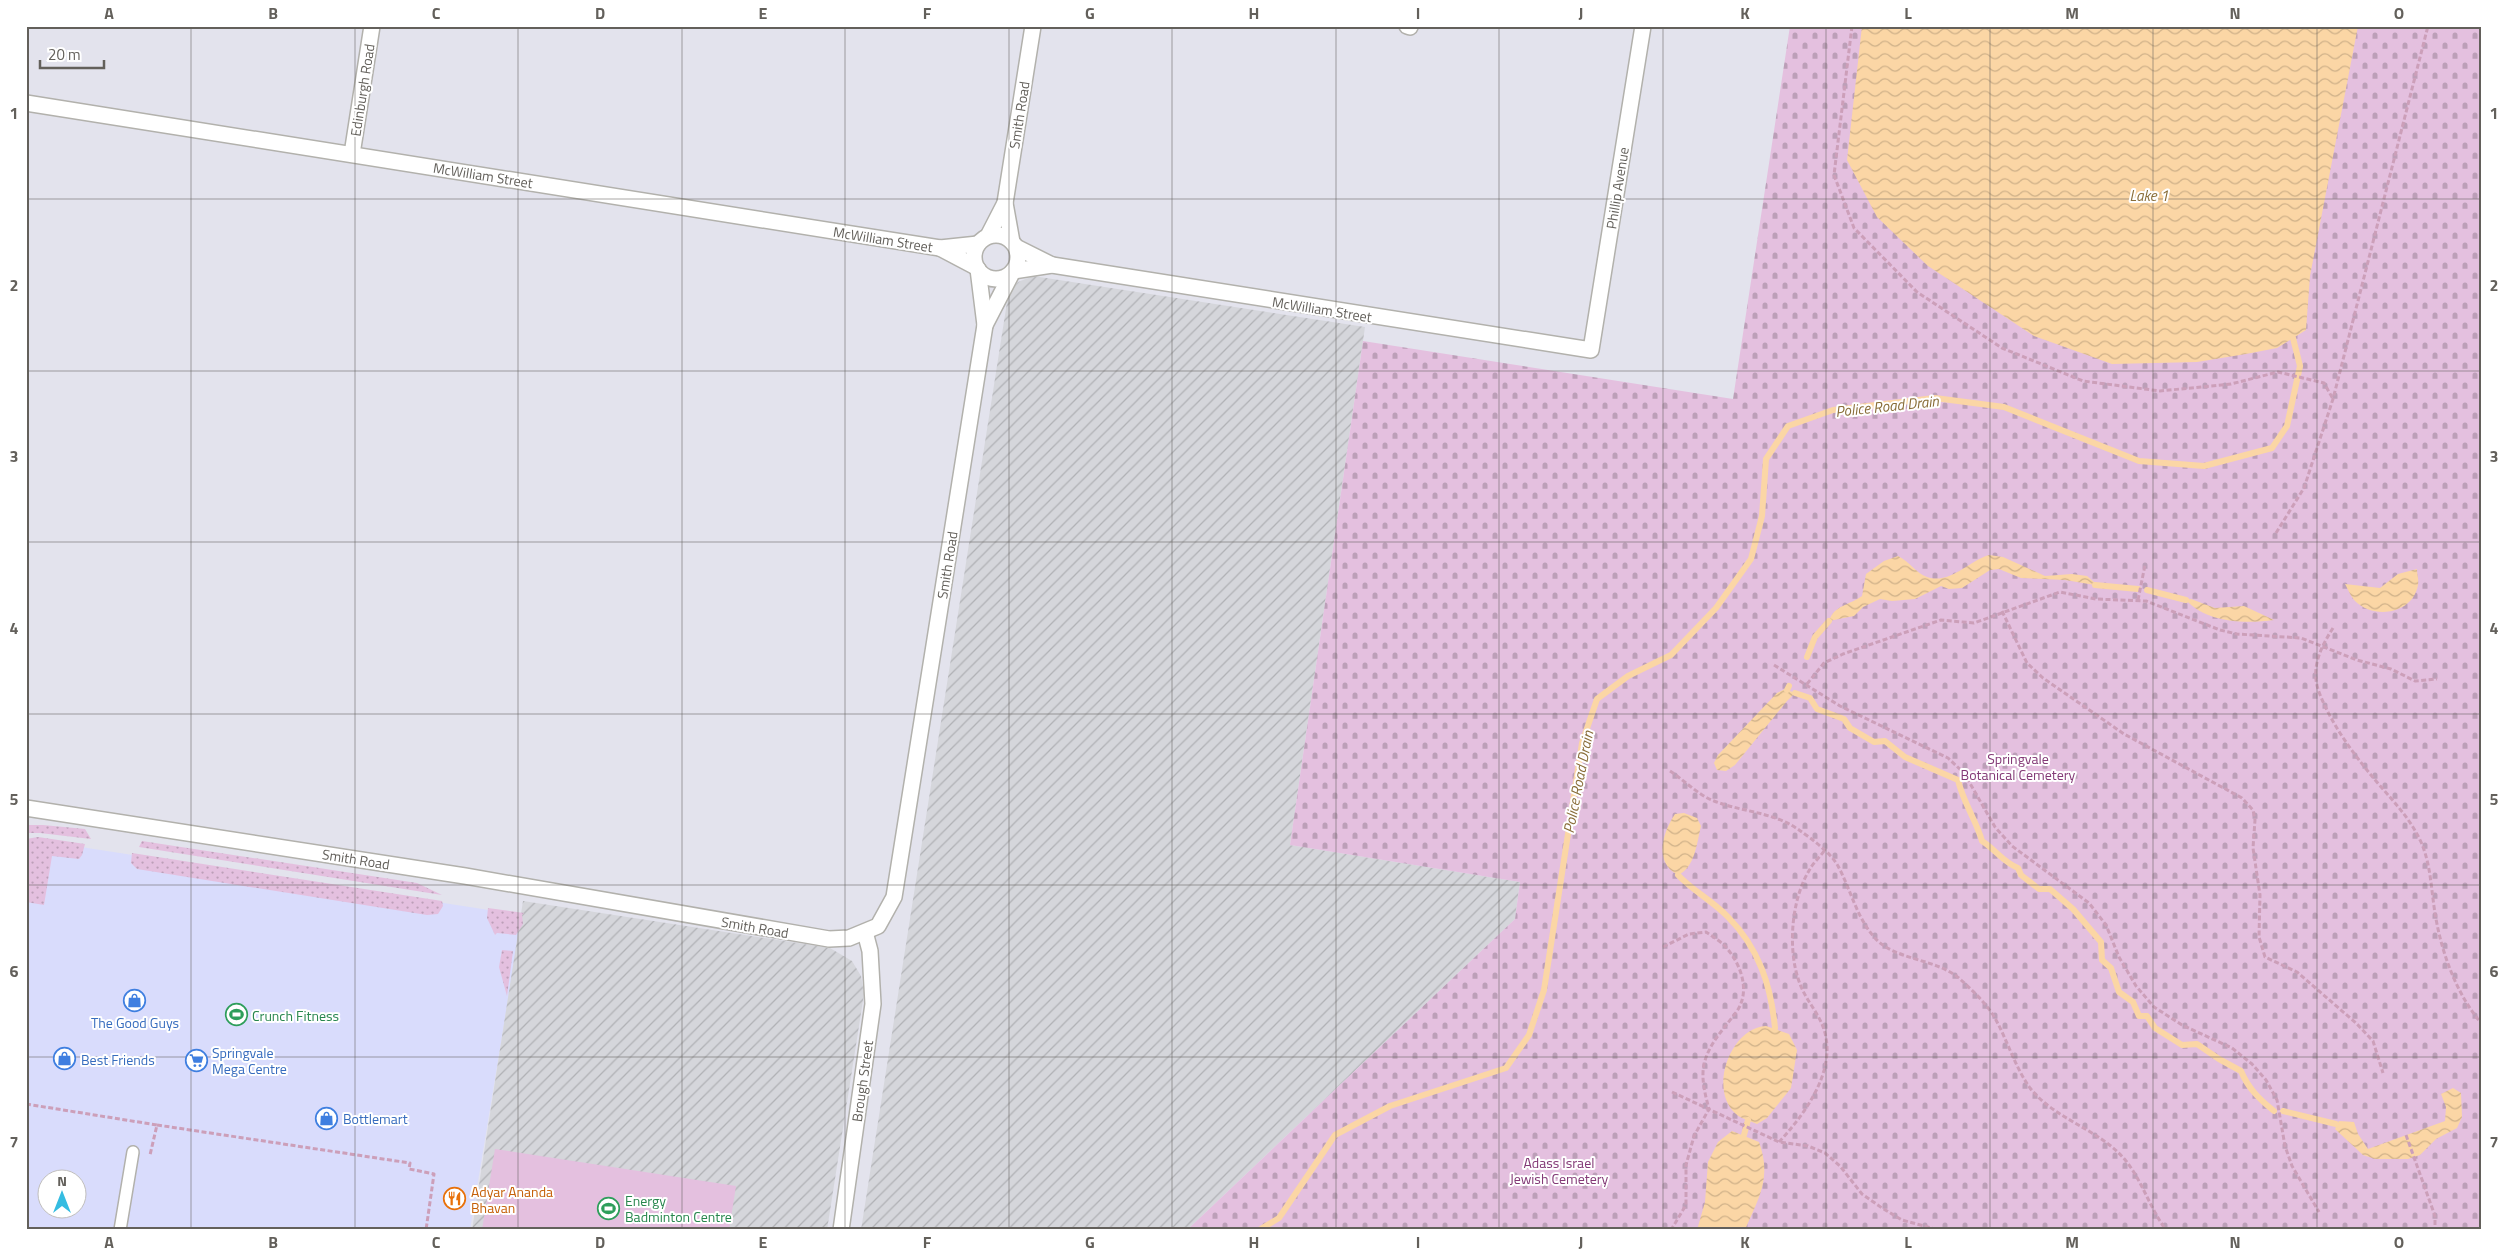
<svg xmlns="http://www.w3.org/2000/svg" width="2508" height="1256" font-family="'Titillium Web',sans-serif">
	<defs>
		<pattern id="industrial-furrows" width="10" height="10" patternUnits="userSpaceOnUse" patternTransform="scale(1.25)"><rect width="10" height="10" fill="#d5d6db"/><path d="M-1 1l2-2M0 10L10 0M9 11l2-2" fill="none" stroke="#b0b1b5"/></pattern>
		<pattern id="grass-dots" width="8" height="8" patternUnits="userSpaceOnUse" patternTransform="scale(1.25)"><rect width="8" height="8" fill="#e4c0df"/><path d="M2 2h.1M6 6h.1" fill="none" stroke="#bc9fb8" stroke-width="1.8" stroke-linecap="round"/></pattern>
		<pattern id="cemetery-stones" width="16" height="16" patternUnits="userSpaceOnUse" patternTransform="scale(1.25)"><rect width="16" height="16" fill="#e4c0df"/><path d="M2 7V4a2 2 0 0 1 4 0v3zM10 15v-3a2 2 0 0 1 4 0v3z" fill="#bc9fb8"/></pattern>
		<pattern id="water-waves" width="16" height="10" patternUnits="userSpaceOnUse" patternTransform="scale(1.25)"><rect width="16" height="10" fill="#fbd6a5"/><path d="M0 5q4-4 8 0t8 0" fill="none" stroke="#cfb189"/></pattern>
	</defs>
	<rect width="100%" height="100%" fill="#e3e3ed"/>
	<!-- commercial -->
	<path fill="#d9dcfc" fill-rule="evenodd" d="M42 841 522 915 470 1230H26V842ZM48 1178H78V1208H48Z"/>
	<!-- industrial -->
	<g fill="url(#industrial-furrows)">
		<polygon points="1033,276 1365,327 1290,845 1520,882 1515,919 1187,1230 861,1230 1008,296 1018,282"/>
		<polygon points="523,901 830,948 852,961 861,976 864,994 827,1230 472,1230"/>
	</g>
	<!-- grass -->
	<g fill="url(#grass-dots)">
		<polygon points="26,825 43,825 85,829 91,839 40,833 26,833"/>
		<polygon points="38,837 85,844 82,855 79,859 52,856 44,905 26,902 26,839"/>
		<polygon points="142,841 417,883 442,895 139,847"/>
		<polygon points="132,853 442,901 443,906 438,914 427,915 137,869 131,863"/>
		<polygon points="488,908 524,913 522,915 523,924 516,935 497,933 495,935 487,918"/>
		<polygon points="502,950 513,951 507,996 499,967"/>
	</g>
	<!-- cemetery -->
	<polygon fill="url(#cemetery-stones)" points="1790,26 2482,26 2482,1230 1187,1230 1515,919 1520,882 1290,845 1363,341 1733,399"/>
	<!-- pitch -->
	<polygon fill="#e4c0df" points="495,1149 736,1186 729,1230 482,1230"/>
	<!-- water -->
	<g fill="url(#water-waves)">
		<polygon points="1862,26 2358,26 2310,276 2306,330 2277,348 2246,354 2197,362 2112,364 2034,336 1928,266 1877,217 1847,160"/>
		<path d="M1989 555 2003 557 2045 576 2072 574 2087 576 2094 582 2095 585 2065 580 2021 578 1999 569 1990 570 1962 588 1949 589 1941 586 1915 599 1892 601 1880 599 1863 607 1854 616 1829 621C1834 605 1850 605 1862 596L1866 574 1884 561 1898 556C1910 562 1916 573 1927 577 1949 585 1969 561 1989 555Z"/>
		<path d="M2417 569C2417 574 2419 580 2418 585 2413 614 2374 620 2355 601 2351 597 2348 589 2345 584L2380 588 2398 574Z"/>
		<path d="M2191 599 2215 608 2244 606 2274 620C2245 624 2207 623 2186 600Z"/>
		<polygon points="1785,689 1795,693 1787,701 1735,765 1726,771 1717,770 1714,763 1718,755 1777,693"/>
		<path d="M1684 813 1697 818 1701 826C1697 842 1695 868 1678 875 1653 862 1663 832 1675 814Z"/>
		<path d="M1766 1026 1789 1034 1797 1050 1791 1088 1767 1118 1757 1124C1751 1121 1741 1119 1736 1114 1708 1090 1730 1028 1766 1026Z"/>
		<polygon points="2453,1088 2461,1093 2462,1117 2457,1128 2436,1139 2420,1155 2408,1159 2375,1159 2363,1155 2335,1129 2339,1121 2354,1122 2358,1134 2368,1149 2445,1121 2446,1107 2441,1094"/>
		<path d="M1732 1131 1759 1142C1772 1178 1759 1197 1745 1230H1697L1705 1202 1708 1162 1718 1142Z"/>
	</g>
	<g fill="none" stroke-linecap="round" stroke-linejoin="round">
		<!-- stream -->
		<g stroke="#fbd6a5" stroke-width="6">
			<polyline points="2095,585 2138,589"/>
			<polyline points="2147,590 2186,600"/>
			<polyline points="1807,657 1815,637 1829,621"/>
			<polyline points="1787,690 1789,686"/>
			<path d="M1795 693 1810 698 1817 709 1844 719 1850 728 1874 742 1885 741 1905 757 1958 780C1963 802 1976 820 1982 841 1996 850 2003 862 2018 868L2021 875 2039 889H2050L2073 909 2101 942 2102 960 2111 968 2119 992 2133 1002 2139 1016H2147L2155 1028 2182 1045 2197 1044 2219 1059 2241 1071C2248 1088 2259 1099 2274 1111"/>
			<path d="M1678 875C1693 891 1713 901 1728 917 1759 948 1771 986 1775 1028"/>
			<polyline points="2283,1111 2336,1124"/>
			<polyline points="1744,1135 1748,1120"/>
			<polyline points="1259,1230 1279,1218 1335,1135 1390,1106 1506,1068 1529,1035 1544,990 1582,743 1597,699 1628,676 1671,655 1716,608 1751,559 1762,516 1766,459 1788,426 1833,410 1935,398 2004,407 2139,461 2204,466 2272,448 2287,426 2300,366 2293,338"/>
		</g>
		<defs>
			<polyline id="service" points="120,1230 133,1152"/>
			<g id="minor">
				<polyline points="1407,26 1410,27"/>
				<polyline points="26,103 940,248 978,244"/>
				<polyline points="352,154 372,26"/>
				<polyline points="1005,203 1012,242"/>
				<circle cx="996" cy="257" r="22"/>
				<polyline points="988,236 1005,203 1033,26"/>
				<polyline points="1016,247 1052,265"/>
				<polyline points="940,248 976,267"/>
				<polyline points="1013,271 1052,265 1591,350 1643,26"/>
				<polyline points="985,325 1012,273"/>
				<polyline points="26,808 465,876 829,939 849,938 878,926 894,897 985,325 978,269"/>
				<polyline points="841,1230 873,1004 870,951 865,932"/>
			</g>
		</defs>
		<!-- service casing -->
		<use href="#service" stroke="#b2b1ac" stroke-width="14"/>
		<!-- minor casing -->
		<use href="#minor" stroke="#b2b1ac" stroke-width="18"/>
		<!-- path -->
		<g stroke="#cc9fb9" stroke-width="3" stroke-dasharray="5 2.5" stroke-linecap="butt">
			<polyline points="1852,26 1834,175 1854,228 1917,292 2002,348 2083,381 2160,391 2231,384 2278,372 2324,383 2333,399"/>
			<polyline points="2276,533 2304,488 2333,399 2428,26"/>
			<polyline points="2138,600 2145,565"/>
			<polyline points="2002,611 2027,663 2043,678 2124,734 2242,798 2253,810 2255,820 2253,848 2260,895 2259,937 2265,957 2297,972 2356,1023 2373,1041 2383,1073"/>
			<path d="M2333 628C2321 647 2310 668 2319 692 2331 724 2354 755 2376 781 2393 801 2410 818 2421 842 2431 865 2431 889 2435 913 2441 951 2456 994 2482 1024"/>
			<polyline points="1774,665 1840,706 1948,758 1964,773 1995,827 2012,846 2089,903 2106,925 2119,957 2136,986 2154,1007 2182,1025 2232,1048 2252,1064 2266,1080 2277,1100 2285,1146 2292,1166 2319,1212"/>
			<polyline points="1807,684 1824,663 1843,654 1941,620 1974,623 2060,592 2096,599 2146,601 2220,630 2237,634 2301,638 2357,660 2391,669 2415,681 2437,679"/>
			<path d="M1670 771C1684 780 1698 795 1714 801 1742 812 1774 812 1799 830 1812 839 1831 853 1838 866 1851 890 1856 916 1874 937 1894 961 1938 958 1961 980 1973 991 1988 1005 1996 1020 2008 1042 2015 1067 2030 1088 2055 1120 2100 1129 2126 1161 2142 1181 2150 1208 2166 1230"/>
			<path d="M1663 947 1689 934 1706 932C1712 936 1720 941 1725 946 1742 965 1752 994 1734 1015 1722 1031 1709 1044 1704 1064 1701 1079 1705 1094 1709 1109L1694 1136 1686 1165V1205L1671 1230"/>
			<polyline points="1672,1092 1779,1142 1808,1146 1825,1153 1840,1166 1862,1194 1882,1208 1902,1220 1939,1230"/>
			<polyline points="26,1104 157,1125 150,1155"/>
			<polyline points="157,1125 410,1163 409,1169 434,1174 426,1230"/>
			<polyline points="2406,1135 2435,1216 2435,1226"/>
			<path d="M1779 1142C1803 1116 1833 1076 1826 1038 1823 1017 1807 1003 1800 984 1787 951 1791 899 1810 869 1813 863 1820 857 1824 851"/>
		</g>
		<!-- service -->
		<use href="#service" stroke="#fff" stroke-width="11"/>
		<!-- minor -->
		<use href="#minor" stroke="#fff" stroke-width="15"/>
	</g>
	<!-- grid -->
	<path fill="none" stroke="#63605b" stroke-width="1" stroke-opacity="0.55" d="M191 26V1230M355 26V1230M518 26V1230M682 26V1230M845 26V1230M1009 26V1230M1172 26V1230M1336 26V1230M1499 26V1230M1663 26V1230M1826 26V1230M1990 26V1230M2153 26V1230M2317 26V1230M26 199H2482M26 371H2482M26 542H2482M26 714H2482M26 885H2482M26 1057H2482"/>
	<!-- icons -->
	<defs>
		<symbol id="shop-ring" viewBox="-11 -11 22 22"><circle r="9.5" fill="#fff" stroke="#3f7fe0" stroke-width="1.5"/><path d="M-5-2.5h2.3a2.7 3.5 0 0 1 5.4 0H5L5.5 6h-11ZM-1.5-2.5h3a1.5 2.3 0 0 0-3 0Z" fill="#3f7fe0"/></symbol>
		<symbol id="stadium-ring" viewBox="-11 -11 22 22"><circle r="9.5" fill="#fff" stroke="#2e9e5b" stroke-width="1.5"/><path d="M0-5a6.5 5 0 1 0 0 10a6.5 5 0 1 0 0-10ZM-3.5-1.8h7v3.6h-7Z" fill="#2e9e5b"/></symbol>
		<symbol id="supermarket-ring" viewBox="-11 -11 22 22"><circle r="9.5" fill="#fff" stroke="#3f7fe0" stroke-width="1.5"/><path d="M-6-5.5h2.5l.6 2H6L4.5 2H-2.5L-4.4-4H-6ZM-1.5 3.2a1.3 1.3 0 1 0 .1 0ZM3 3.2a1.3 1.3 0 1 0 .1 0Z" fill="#3f7fe0"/></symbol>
		<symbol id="restaurant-ring" viewBox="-11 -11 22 22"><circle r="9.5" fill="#fff" stroke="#e8710a" stroke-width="1.5"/><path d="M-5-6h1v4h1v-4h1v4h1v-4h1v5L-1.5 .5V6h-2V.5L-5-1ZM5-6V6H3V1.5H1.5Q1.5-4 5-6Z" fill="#e8710a"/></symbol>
	</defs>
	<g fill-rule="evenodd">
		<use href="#shop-ring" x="122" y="988" width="25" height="25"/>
		<use href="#stadium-ring" x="224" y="1002" width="25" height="25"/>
		<use href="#shop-ring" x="52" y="1046" width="25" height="25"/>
		<use href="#supermarket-ring" x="184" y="1048" width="25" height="25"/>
		<use href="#shop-ring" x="314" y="1106" width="25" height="25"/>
		<use href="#restaurant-ring" x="442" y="1186" width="25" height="25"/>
		<use href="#stadium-ring" x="596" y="1196" width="25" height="25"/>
	</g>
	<g text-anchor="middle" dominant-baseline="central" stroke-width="4" stroke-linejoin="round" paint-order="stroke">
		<!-- street labels -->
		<g font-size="14" fill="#63605b" stroke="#fff">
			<text transform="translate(362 90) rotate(-81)">Edinburgh Road</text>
			<text transform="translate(1019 115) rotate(-81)">Smith Road</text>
			<text transform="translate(483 175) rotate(9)">McWilliam Street</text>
			<text transform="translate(1617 188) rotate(-81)">Phillip Avenue</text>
			<text transform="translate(883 239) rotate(9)">McWilliam Street</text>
			<text transform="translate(1322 309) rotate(9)">McWilliam Street</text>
			<text transform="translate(947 565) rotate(-81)">Smith Road</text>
			<text transform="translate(356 859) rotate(9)">Smith Road</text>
			<text transform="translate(755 927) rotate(10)">Smith Road</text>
			<text transform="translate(862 1081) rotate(-82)">Brough Street</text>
		</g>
		<!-- park labels -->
		<g font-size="14" fill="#833976" stroke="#fff">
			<text x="2018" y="758">Springvale<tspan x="2018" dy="16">Botanical Cemetery</tspan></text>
			<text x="1559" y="1162">Adass Israel<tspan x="1559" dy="16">Jewish Cemetery</tspan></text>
		</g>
		<!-- leisure labels -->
		<g font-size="14" fill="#27864d" stroke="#fff" text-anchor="start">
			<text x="252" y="1015">Crunch Fitness</text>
			<text x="625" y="1200">Energy<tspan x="625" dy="16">Badminton Centre</tspan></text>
		</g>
		<!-- shop labels -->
		<g font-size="14" fill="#366cbe" stroke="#fff" text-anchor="start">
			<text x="135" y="1022" text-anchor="middle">The Good Guys</text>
			<text x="212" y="1052">Springvale<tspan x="212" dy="16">Mega Centre</tspan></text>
			<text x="81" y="1059">Best Friends</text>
			<text x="343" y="1118">Bottlemart</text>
		</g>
		<!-- food labels -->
		<g font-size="14" fill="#c56008" stroke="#fff" text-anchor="start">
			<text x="471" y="1191">Adyar Ananda<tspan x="471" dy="16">Bhavan</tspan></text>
		</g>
		<!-- water labels -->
		<g font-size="15" font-style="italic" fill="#896d38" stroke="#fff">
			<text x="2149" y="195">Lake 1</text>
			<text transform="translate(1887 406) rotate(-6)">Police Road Drain</text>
			<text transform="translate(1578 782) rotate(-79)">Police Road Drain</text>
		</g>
	</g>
	<!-- border -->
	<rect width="2508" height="1256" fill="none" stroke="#ffffff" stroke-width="55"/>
	<!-- north arrow -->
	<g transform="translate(62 1194)"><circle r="24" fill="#ffffff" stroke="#c1bfbd"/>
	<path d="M0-4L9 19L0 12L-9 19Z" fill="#35bce1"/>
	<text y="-8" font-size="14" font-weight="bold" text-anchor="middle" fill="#63605b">N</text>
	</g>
	<!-- scale -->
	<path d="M40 60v8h64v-8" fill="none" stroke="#63605b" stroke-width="2.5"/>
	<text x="48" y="60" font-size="15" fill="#63605b" stroke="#ffffff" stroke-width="4" paint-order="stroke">20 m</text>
	<rect x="28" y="28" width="2452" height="1200" fill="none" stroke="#63605b" stroke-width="2"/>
	<g font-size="16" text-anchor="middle" font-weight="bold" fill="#63605b">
		<text x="109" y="19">A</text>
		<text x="273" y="19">B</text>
		<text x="436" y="19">C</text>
		<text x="600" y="19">D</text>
		<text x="763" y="19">E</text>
		<text x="927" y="19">F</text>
		<text x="1090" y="19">G</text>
		<text x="1254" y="19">H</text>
		<text x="1418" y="19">I</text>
		<text x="1581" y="19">J</text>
		<text x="1745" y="19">K</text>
		<text x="1908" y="19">L</text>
		<text x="2072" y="19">M</text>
		<text x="2235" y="19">N</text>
		<text x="2399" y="19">O</text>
		<text x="14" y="119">1</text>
		<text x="2494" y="119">1</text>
		<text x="14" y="291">2</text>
		<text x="2494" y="291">2</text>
		<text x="14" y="462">3</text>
		<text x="2494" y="462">3</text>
		<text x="14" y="634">4</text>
		<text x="2494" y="634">4</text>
		<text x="14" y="805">5</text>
		<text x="2494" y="805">5</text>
		<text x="14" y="977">6</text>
		<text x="2494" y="977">6</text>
		<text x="14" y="1148">7</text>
		<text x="2494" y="1148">7</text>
		<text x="109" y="1248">A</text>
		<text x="273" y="1248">B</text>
		<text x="436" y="1248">C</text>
		<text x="600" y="1248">D</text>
		<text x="763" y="1248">E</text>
		<text x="927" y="1248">F</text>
		<text x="1090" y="1248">G</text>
		<text x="1254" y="1248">H</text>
		<text x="1418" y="1248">I</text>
		<text x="1581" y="1248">J</text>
		<text x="1745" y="1248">K</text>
		<text x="1908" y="1248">L</text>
		<text x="2072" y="1248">M</text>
		<text x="2235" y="1248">N</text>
		<text x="2399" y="1248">O</text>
	</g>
</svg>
